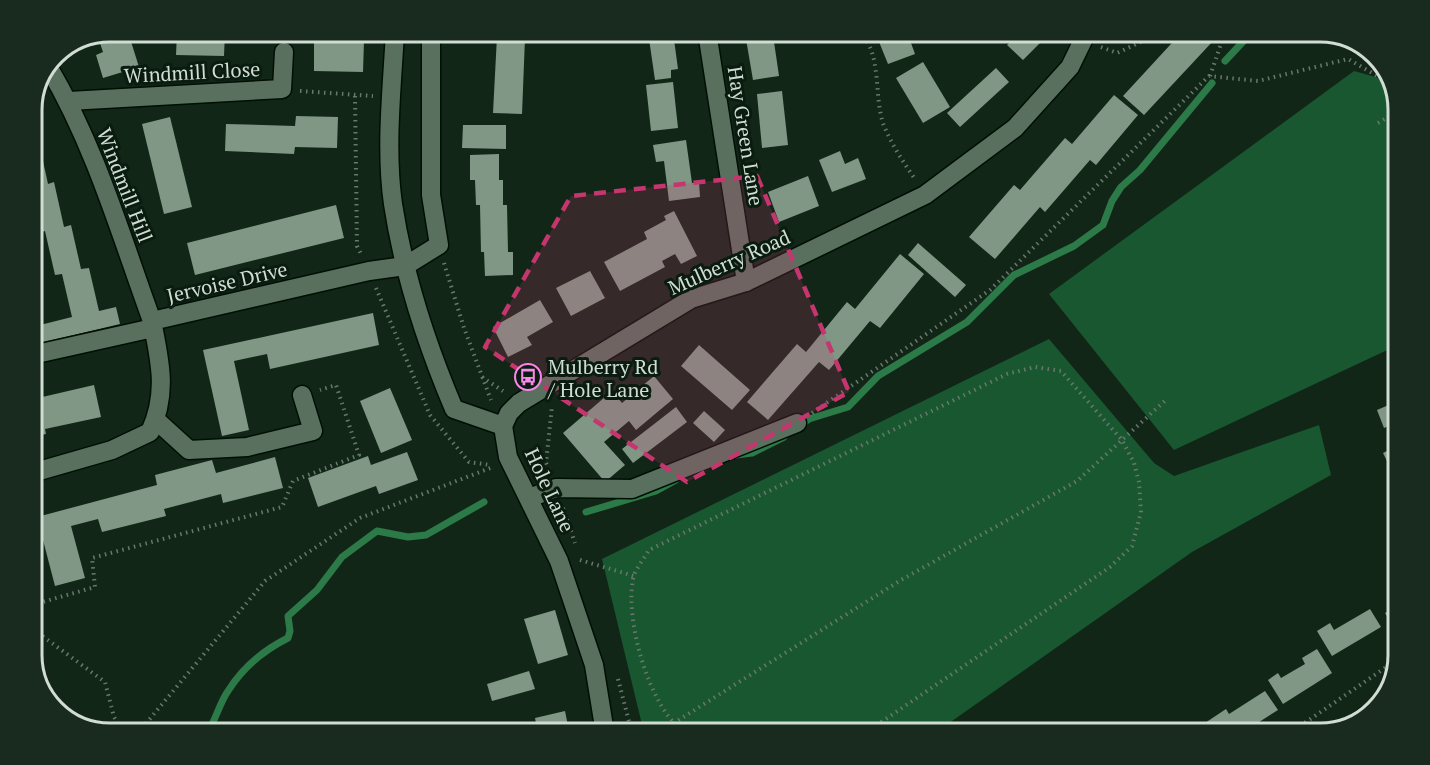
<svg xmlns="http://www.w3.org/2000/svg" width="1430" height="765" font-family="'PT Serif',serif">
	<rect width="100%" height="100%" fill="#122618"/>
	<!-- green -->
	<g fill="#185730">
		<polygon points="1354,71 1390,81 1398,105 1398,345 1174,450 1049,294"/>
		<polygon points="1049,339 1154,463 1174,476 1319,425 1331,475 1192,552 935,733 644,733 602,559"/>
	</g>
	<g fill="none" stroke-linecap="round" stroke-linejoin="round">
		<!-- stream -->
		<g stroke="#2d7a49" stroke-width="7">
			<polyline points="1225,61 1252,32"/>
			<polyline points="800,425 809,419 848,407 878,376 967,322 1014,275 1074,246 1103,225 1112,201 1121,187 1140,170 1212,83"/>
			<polyline points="736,455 752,453 784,437"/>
			<polyline points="586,512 656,491 676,480"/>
			<path d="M207 733C216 720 219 704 228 691 243 667 264 650 288 638L290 631 288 616 317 590 342 557 377 531 408 537 426 535 484 502"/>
		</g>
	</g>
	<!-- building -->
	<g fill="#809785">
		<polygon points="110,32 128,32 139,67 103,78 96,55 103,52 98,37"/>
		<polygon points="177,32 225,32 224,56 176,55"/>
		<polygon points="648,32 673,32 678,69 671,70 671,78 655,80"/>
		<polygon points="875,32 907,32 915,54 888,64"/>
		<polygon points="986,32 999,32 992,38"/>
		<polygon points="1005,32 1038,32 1045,38 1023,60 1007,45 1013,39"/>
		<polygon points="1182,32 1204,32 1214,40 1144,115 1123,96"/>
		<polygon points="773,35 779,76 753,80 746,39"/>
		<polygon points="497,36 525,38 522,114 493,113"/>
		<polygon points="314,39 364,40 363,72 314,71"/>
		<polygon points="923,62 950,107 923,123 896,78"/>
		<polygon points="996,68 1009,82 960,127 947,113"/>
		<polygon points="673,82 678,128 651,131 646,85"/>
		<polygon points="782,91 788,145 762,148 757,94"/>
		<polygon points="1114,95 1138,115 1096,165 1090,160 1045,212 1040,207 995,259 969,237 1014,185 1020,190 1065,138 1072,144"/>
		<polygon points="296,116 338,117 337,148 295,147 294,154 225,151 226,124 295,126"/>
		<polygon points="170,117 192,207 164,214 142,124"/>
		<polygon points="463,125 506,125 506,149 462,148"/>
		<polygon points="38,138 48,184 54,182 64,227 71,225 81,269 89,268 99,311 116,307 120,324 32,345 32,327 72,317 62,274 55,275 45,231 39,233 32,202 32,139"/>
		<polygon points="686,140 692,183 699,182 700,197 669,201 664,161 656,162 653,145"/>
		<polygon points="840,151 845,164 858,158 866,179 832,192 819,160"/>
		<polygon points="499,154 499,180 503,180 503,205 507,205 508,252 513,252 513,275 485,276 484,252 481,252 480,205 476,205 475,180 470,180 470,155"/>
		<polygon points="808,176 819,206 779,222 768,192"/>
		<polygon points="336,205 344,238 195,275 187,243"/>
		<polygon points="674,211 697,256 681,264 675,254 662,261 665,267 620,291 604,262 647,239 644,232 666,220 664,216"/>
		<polygon points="918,243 966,285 955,297 908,255"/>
		<polygon points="900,254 924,274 880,328 870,321 829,370 819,362 768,420 747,402 797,344 806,352 847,302 855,309"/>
		<polygon points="590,271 605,298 571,316 556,288"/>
		<polygon points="540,300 553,322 527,337 532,345 508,357 493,327"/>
		<polygon points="373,313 379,345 270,369 267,354 234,361 249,430 222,436 203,350"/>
		<polygon points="699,345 750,390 732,410 681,366"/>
		<polygon points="654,376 673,399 636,430 629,421 604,442 625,465 605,482 563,433 612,391 622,403"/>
		<polygon points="94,385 101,417 45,429 46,434 32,437 32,407 40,405 38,398"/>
		<polygon points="390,388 412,440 381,453 360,401"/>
		<polygon points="1398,401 1398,422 1384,428 1377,410"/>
		<polygon points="676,407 687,422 633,463 622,449"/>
		<polygon points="704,411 725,430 714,442 693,423"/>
		<polygon points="1395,447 1398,454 1398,483 1383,453"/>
		<polygon points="407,452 418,480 379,494 376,486 318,507 308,478 368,456 371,465"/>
		<polygon points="275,457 283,488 223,503 221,494 164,509 166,516 102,532 98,519 71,526 85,578 55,586 37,517 157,485 155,475 212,460 216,473"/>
		<polygon points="1398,606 1398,632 1397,633 1385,613"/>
		<polygon points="1370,609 1381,627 1332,656 1317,631 1330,623 1334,630"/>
		<polygon points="555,610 568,655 538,664 524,619"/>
		<polygon points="1317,649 1332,673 1283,704 1268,680 1278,673 1281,678 1305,664 1302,658"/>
		<polygon points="529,671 535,689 492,701 487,684"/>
		<polygon points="1265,691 1278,710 1242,733 1203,733 1199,727 1226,709 1229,714"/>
		<polygon points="565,711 569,731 561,733 538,733 535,718"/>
	</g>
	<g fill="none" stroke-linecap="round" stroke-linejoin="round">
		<defs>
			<g id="minor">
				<path d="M395 32C392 88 385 148 393 204 404 276 426 343 454 409L503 426"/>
				<polyline points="707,32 746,282"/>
				<path d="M49 68C95 146 121 236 152 321"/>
				<polyline points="69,101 282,89 284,52"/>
				<polyline points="32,355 153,328"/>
				<polyline points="156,420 189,450 247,447 313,431 302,395"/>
				<polyline points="503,426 509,413 519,403 691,299 746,282 925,195 1015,128 1070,67 1087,32"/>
				<polyline points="503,426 508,457 559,561 594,665 605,733"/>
				<path d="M32 473 112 450 150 432C168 393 160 361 152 321L369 271 405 266 439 245 431 195V32"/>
				<polyline points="529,498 556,488 632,489 797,423"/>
				<polyline points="1355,724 1366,716"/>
			</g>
		</defs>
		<!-- minor casing -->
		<use href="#minor" stroke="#000f04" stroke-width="21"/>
		<!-- path -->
		<g stroke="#68786c" stroke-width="4" stroke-dasharray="1.5 4.5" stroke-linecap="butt">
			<path d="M860 32C883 55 873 97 884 126 892 145 903 162 915 179"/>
			<polyline points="1101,47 1117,53 1145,40 1156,32"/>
			<polyline points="1210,76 1225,32"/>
			<polyline points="300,91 373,96"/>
			<polyline points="355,96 357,246 361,254"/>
			<polyline points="1378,123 1398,111"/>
			<polyline points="444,263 464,328 491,400"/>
			<polyline points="376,288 430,415 469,462 490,465"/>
			<polyline points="482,377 503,391"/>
			<polyline points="812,413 990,290 1209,76 1258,81 1348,59 1391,84"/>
			<polyline points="549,470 546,463 552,406"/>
			<polyline points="563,508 575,543"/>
			<polyline points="580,560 634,576"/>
			<polyline points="32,605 95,587 92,558 282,507 293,481 359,455 336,385 320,390"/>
			<polyline points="32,615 41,635 105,682 114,717 124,733"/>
			<polyline points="32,643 41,635"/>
			<polyline points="618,679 632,733"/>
			<polyline points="138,733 265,581 360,518 493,467"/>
			<polyline points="658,733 901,580 1077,481 1167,399"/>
			<path d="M685 733C649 708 625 621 633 579 635 569 644 559 649 550L1007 374 1035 367 1061 371 1122 440 1134 463 1139 482 1141 512 1132 546 1110 567 865 733"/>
			<polyline points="1290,733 1398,659"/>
		</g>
		<!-- minor -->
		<use href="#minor" stroke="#5a705f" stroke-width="18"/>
	</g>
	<!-- marked area -->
	<path fill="#c4366d" fill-opacity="0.2" stroke="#c4366d" stroke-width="4.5" stroke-dasharray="12 8" stroke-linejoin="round" d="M757 176 849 392 687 482 485 347 571 196Z"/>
	<!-- icons -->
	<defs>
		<symbol id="bus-ring" viewBox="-11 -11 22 22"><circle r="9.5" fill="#091c0f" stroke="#f987e9" stroke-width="1.5"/><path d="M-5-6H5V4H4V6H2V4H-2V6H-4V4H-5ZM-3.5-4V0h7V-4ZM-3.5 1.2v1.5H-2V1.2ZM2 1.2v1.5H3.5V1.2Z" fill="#f987e9"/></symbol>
	</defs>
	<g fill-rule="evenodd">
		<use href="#bus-ring" x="513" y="362" width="30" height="30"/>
	</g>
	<g text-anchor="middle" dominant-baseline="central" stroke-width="6" stroke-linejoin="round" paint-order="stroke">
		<!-- street labels -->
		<g font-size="20" fill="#d1ddd3" stroke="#091c0f">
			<text transform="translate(192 72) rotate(-3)">Windmill Close</text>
			<text transform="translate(746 136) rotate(81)">Hay Green Lane</text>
			<text transform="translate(125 185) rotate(69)">Windmill Hill</text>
			<text transform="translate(729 262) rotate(-24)">Mulberry Road</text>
			<text transform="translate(227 282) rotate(-13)">Jervoise Drive</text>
			<text transform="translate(550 490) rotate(65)">Hole Lane</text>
		</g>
		<!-- poi labels -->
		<g font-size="20" fill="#d1ddd3" stroke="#091c0f" text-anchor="start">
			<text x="548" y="366">Mulberry Rd<tspan x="548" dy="23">/ Hole Lane</tspan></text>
		</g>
	</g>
	<!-- crop -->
	<path d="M0 0H1430V765H0ZM110 42H1320A68 68 0 0 1 1388 110V655A68 68 0 0 1 1320 723H110A68 68 0 0 1 42 655V110A68 68 0 0 1 110 42Z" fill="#192b1f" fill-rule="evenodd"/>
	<path fill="none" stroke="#d1ddd3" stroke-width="3" d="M110 42H1320A68 68 0 0 1 1388 110V655A68 68 0 0 1 1320 723H110A68 68 0 0 1 42 655V110A68 68 0 0 1 110 42Z"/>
</svg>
